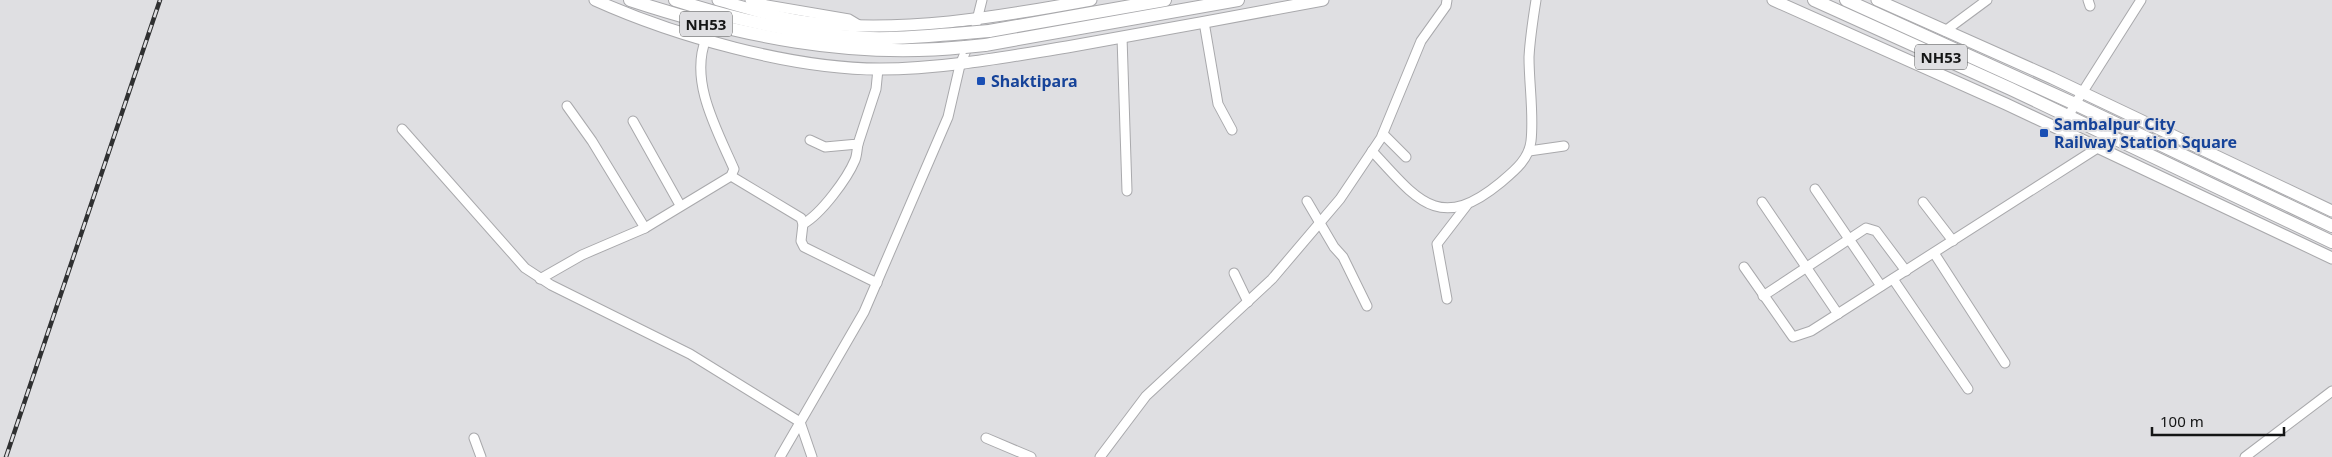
<svg xmlns="http://www.w3.org/2000/svg" width="2332" height="457" font-family="'Noto Sans',sans-serif">
	<rect width="100%" height="100%" fill="#dfdfe2"/>
	<g fill="none" stroke-linecap="round" stroke-linejoin="round">
		<defs>
			<g id="minor">
				<polyline points="750,0 767,5 849,19 859,25"/>
				<polyline points="2088,0 2090,6"/>
				<polyline points="1204,22 1218,104 1232,130"/>
				<polyline points="976,24 982,0"/>
				<polyline points="1945,31 1987,0"/>
				<polyline points="1122,37 1127,191"/>
				<polyline points="567,106 592,141 645,228"/>
				<polyline points="633,121 680,205"/>
				<polyline points="402,129 525,268 551,285 690,354 800,422 812,457"/>
				<polyline points="2061,130 2075,104 2141,0"/>
				<polyline points="1383,134 1406,157"/>
				<polyline points="810,140 825,147 858,144 876,89 878,69"/>
				<path d="M1372 151C1416 198 1438 234 1500 183 1513 172 1529 160 1531 141 1534 114 1529 85 1529 57 1530 38 1533 19 1536 0"/>
				<polyline points="1529,151 1564,146"/>
				<polyline points="731,176 801,218 803,224 801,241 804,247 877,283"/>
				<polyline points="1815,189 1881,286"/>
				<polyline points="1307,201 1334,247 1343,257 1367,306"/>
				<polyline points="1762,202 1838,314"/>
				<polyline points="1923,202 1953,241"/>
				<path d="M803 224C821 214 847 179 855 160 857 155 857 149 858 144"/>
				<polyline points="1934,253 2005,363"/>
				<polyline points="1744,267 1793,337 1811,331 2099,147"/>
				<polyline points="1234,273 1248,302"/>
				<path d="M540 279 582 255 645 228 731 176 734 169C717 130 689 81 706 39"/>
				<polyline points="1893,279 1968,389"/>
				<polyline points="1763,296 1866,228 1876,231 1906,271"/>
				<polyline points="1447,299 1437,244 1467,205"/>
				<polyline points="474,438 481,457"/>
				<polyline points="986,438 1031,457"/>
				<polyline points="780,457 864,312 948,117 960,65 969,43"/>
				<polyline points="1100,457 1146,396 1272,279 1340,199 1381,138 1421,41 1446,6 1447,0"/>
				<polyline points="2245,457 2332,391"/>
			</g>
			<g id="major">
				<path d="M595 0C675 36 792 69 880 69 943 69 1005 57 1067 47 1152 32 1238 16 1323 0"/>
				<path d="M718 0C747 8 776 18 807 22 900 34 999 17 1091 0"/>
				<polyline points="1773,0 2006,104 2332,258"/>
				<polyline points="1877,0 2052,78 2332,211"/>
			</g>
			<g id="highway">
				<path d="M630 0C739 36 850 59 965 47"/>
				<path d="M675 0C737 20 804 36 870 38 898 39 926 36 954 34"/>
				<polyline points="1814,0 2011,89 2332,242"/>
				<polyline points="1846,0 2075,104 2332,226"/>
				<polyline points="989,31 1165,0"/>
				<polyline points="985,45 1238,0"/>
			</g>
		</defs>
		<!-- minor casing -->
		<use href="#minor" stroke="#a9a9ac" stroke-width="11"/>
		<!-- major casing -->
		<use href="#major" stroke="#a9a9ac" stroke-width="13"/>
		<!-- highway casing -->
		<use href="#highway" stroke="#a9a9ac" stroke-width="14"/>
		<!-- minor -->
		<use href="#minor" stroke="#fff" stroke-width="9"/>
		<!-- major -->
		<use href="#major" stroke="#fff" stroke-width="11"/>
		<!-- highway -->
		<use href="#highway" stroke="#fff" stroke-width="12"/>
		<defs>
			<polyline id="rail" points="6,457 160,0"/>
		</defs>
		<!-- rail casing -->
		<use href="#rail" stroke="#2f3031" stroke-width="4.5"/>
		<!-- rail -->
		<use href="#rail" stroke="#dfdfe2" stroke-width="2.5" stroke-dasharray="8" stroke-linecap="butt"/>
		<defs>
			<g id="highway-bridge">
				<polyline points="954,34 989,31"/>
				<polyline points="965,47 985,45"/>
			</g>
		</defs>
		<!-- highway-bridge casing -->
		<use href="#highway-bridge" stroke="#a9a9ac" stroke-width="14" stroke-linecap="butt"/>
		<!-- highway-bridge -->
		<use href="#highway-bridge" stroke="#fff" stroke-width="12"/>
	</g>
	<!-- markers -->
	<g fill="#1a4fb4" stroke="#dfdfe2" stroke-width="2">
		<rect x="976" y="76" width="10" height="10" rx="2.5"/>
		<rect x="2039" y="128" width="10" height="10" rx="2.5"/>
	</g>
	<g text-anchor="middle" dominant-baseline="central" stroke-width="4" stroke-linejoin="round" paint-order="stroke">
		<!-- shield labels -->
		<g fill="#dfdfe2" stroke="#515252" stroke-width="1">
			<rect x="680" y="11.5" width="52" height="25" rx="4"/>
			<rect x="1915" y="44.5" width="52" height="25" rx="4"/>
		</g>
		<g font-size="15" font-weight="bold" fill="#141515">
			<text x="706" y="24">NH53</text>
			<text x="1941" y="57">NH53</text>
		</g>
		<!-- transit labels -->
		<g font-size="16" font-weight="bold" fill="#164399" stroke="#dfdfe2" text-anchor="start">
			<text x="991" y="81">Shaktipara</text>
			<text x="2054" y="124">Sambalpur City<tspan x="2054" dy="18">Railway Station Square</tspan></text>
		</g>
	</g>
	<!-- scale -->
	<path d="M2152 427v8h132v-8" fill="none" stroke="#141515" stroke-width="2.5"/>
	<text x="2160" y="427" font-size="15" fill="#141515" stroke="#dfdfe2" stroke-width="4" paint-order="stroke">100 m</text>
</svg>
